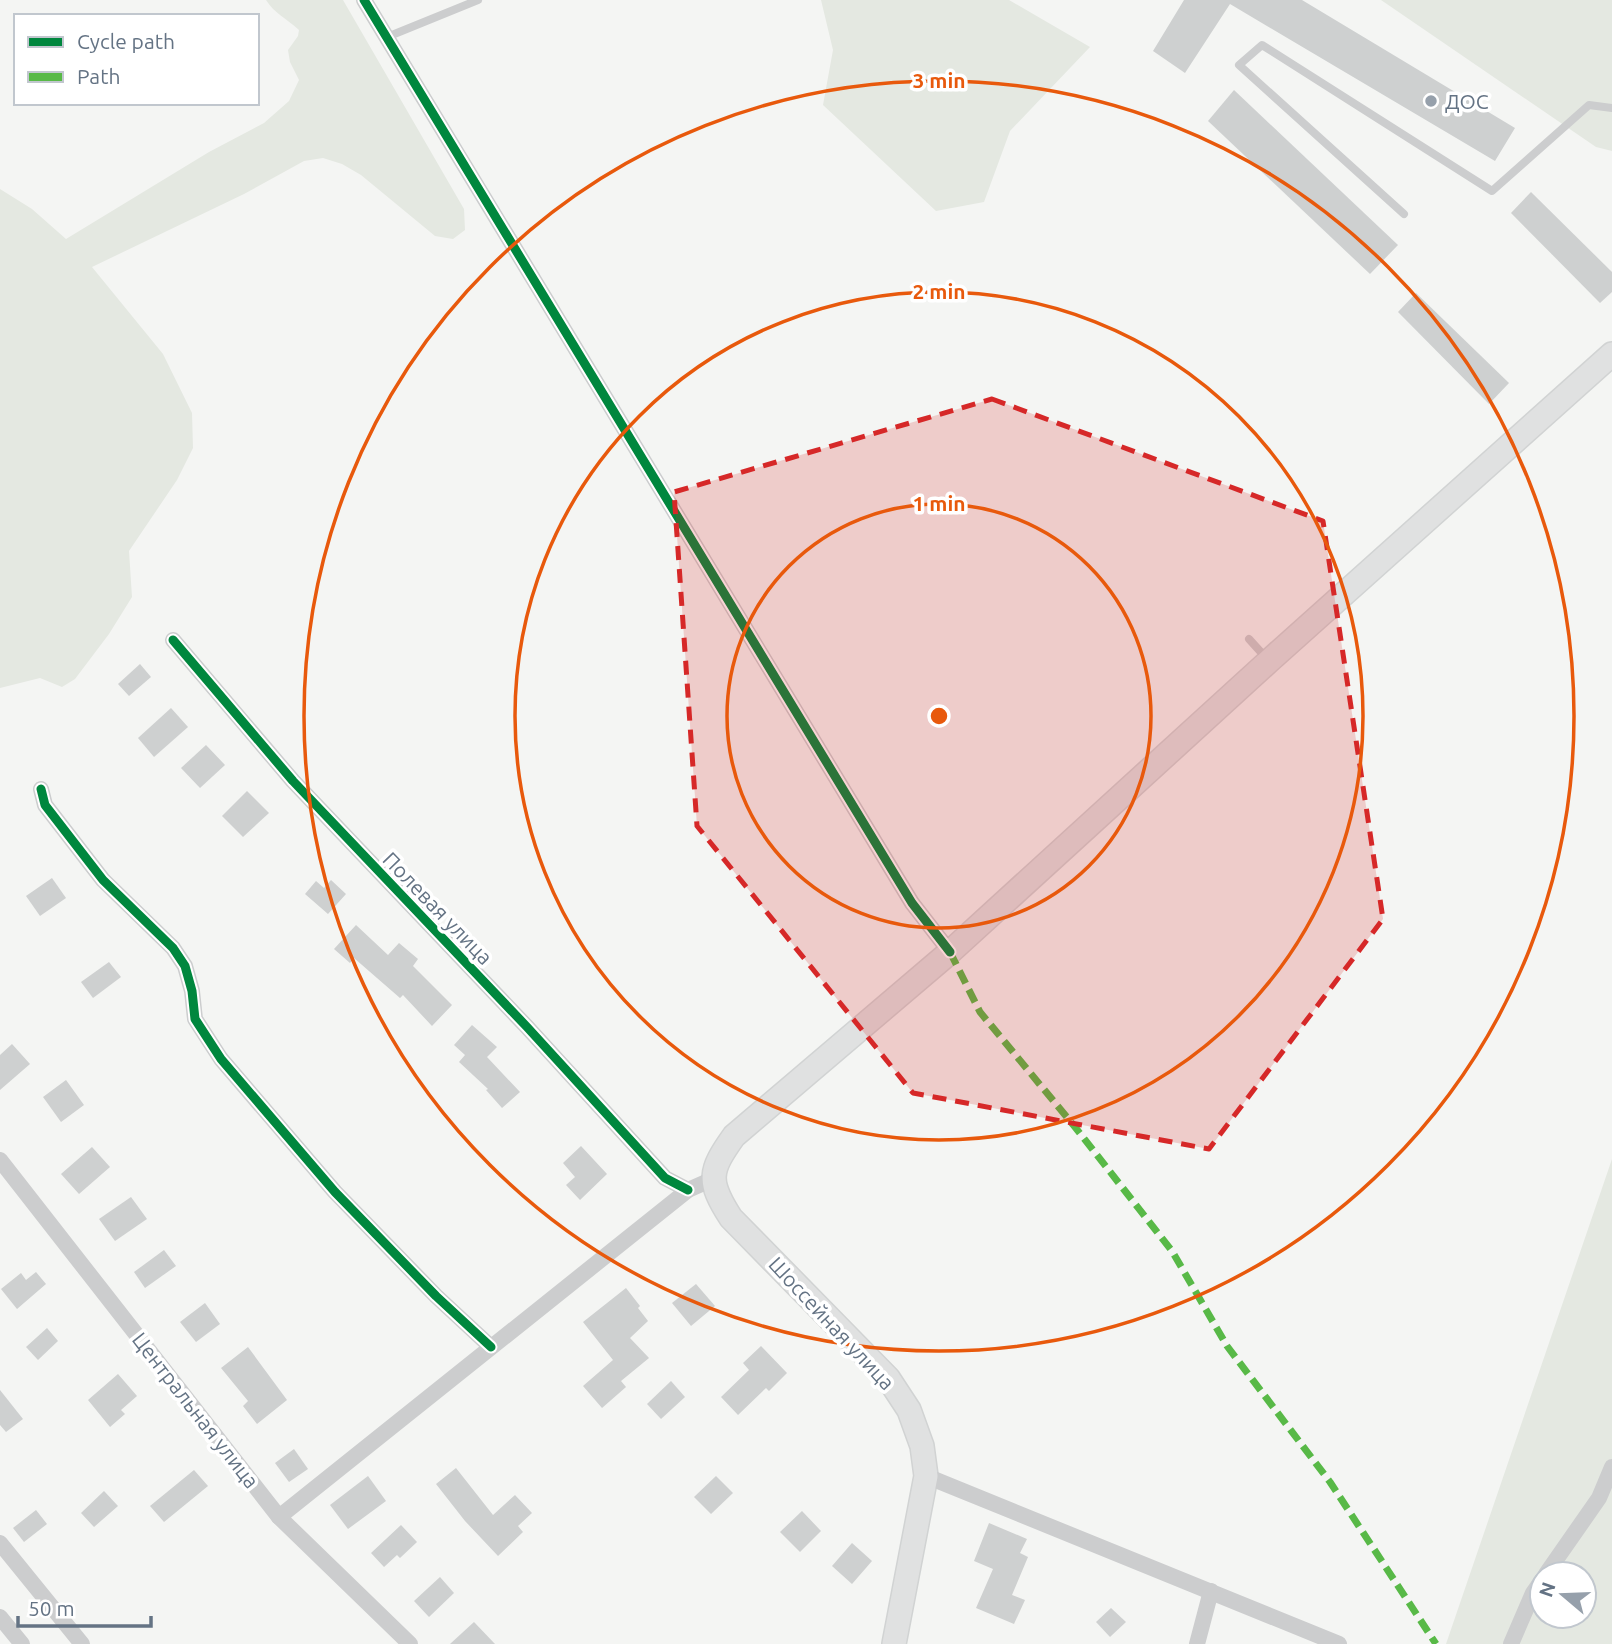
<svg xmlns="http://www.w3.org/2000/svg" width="1612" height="1644" font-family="Ubuntu,sans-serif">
	<rect width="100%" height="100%" fill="#f4f5f3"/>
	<!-- green -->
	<g fill="#e4e8e1" fill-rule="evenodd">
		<path d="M266 0H343L464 209 465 230 453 239 435 236 361 175 342 164 323 158 304 161 244 194 92 267 163 354 192 413 193 448 177 480 129 551 132 597 109 634 75 679 62 687 40 678 0 688V189L32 209 66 239 209 152 264 123 289 101 299 80 290 62 288 50 298 36 299 30C287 19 274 13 266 0Z"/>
		<polygon points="821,0 1009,0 1090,47 1010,131 984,202 936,211 823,105 833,50"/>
		<polygon points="1381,0 1612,0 1612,151 1596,147"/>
		<path d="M1612 1159V1644H1446ZM1542 1574H1584V1616H1542Z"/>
	</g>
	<!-- building -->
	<g fill="#ced0d0">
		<polygon points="1184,0 1302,0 1515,128 1495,161 1230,4 1185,73 1153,51"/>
		<polygon points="1234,90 1398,245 1370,274 1208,121"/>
		<polygon points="1531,192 1612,272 1612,292 1600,303 1511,213"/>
		<polygon points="1416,293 1509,383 1489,404 1398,312"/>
		<polygon points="140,664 151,677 129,696 118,684"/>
		<polygon points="171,708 188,727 154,757 138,738"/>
		<polygon points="206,745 225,765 200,788 181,768"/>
		<polygon points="247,791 269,813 243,837 222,816"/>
		<polygon points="52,878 66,898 40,916 26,896"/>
		<polygon points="331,880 346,894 328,914 305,894 316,881 324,888"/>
		<polygon points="356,925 388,955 399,943 418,959 413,966 452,1005 432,1026 403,995 400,998 354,958 350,963 334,949"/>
		<polygon points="109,962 121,977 93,998 81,982"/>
		<polygon points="472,1025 497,1047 487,1057 520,1092 502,1108 486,1090 488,1089 459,1062 465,1055 454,1045"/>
		<polygon points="12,1044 30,1064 0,1090 0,1055"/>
		<polygon points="66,1080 84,1105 61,1122 43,1097"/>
		<polygon points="581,1146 607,1174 580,1200 566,1185 575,1177 563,1163"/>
		<polygon points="92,1147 110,1167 79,1194 61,1174"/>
		<polygon points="131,1197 147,1219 115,1241 99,1219"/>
		<polygon points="164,1250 176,1266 145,1288 134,1272"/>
		<polygon points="36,1272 46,1284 17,1309 1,1289 21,1273 26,1280"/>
		<polygon points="696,1284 715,1306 691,1326 672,1303"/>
		<polygon points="626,1288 640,1306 638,1308 648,1321 630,1338 649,1358 621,1381 626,1387 602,1408 583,1386 613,1360 583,1322"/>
		<polygon points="205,1303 220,1324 196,1342 180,1322"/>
		<polygon points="47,1328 58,1341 38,1360 26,1347"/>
		<polygon points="761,1346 787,1373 769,1391 766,1388 738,1415 721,1397 749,1370 743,1363"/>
		<polygon points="248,1347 287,1400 257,1424 243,1406 248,1401 221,1368"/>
		<polygon points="118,1374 137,1396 121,1410 125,1414 110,1427 88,1400"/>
		<polygon points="671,1381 685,1397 661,1419 647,1404"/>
		<polygon points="0,1390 23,1419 6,1432 0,1425"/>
		<polygon points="294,1449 308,1469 289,1482 275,1463"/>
		<polygon points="456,1468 493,1515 515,1495 532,1513 518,1526 523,1532 498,1556 465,1521 436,1484"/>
		<polygon points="194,1470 208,1486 164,1522 150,1506"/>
		<polygon points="368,1476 386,1501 348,1529 330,1505"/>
		<polygon points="716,1476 733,1493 711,1514 694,1497"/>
		<polygon points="104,1491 118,1506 94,1527 81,1513"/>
		<polygon points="36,1510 47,1524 24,1542 13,1528"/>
		<polygon points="802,1511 821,1531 800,1552 780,1532"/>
		<polygon points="989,1523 1027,1539 1020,1553 1028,1557 1012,1595 1025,1600 1014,1624 976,1608 993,1569 974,1561"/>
		<polygon points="401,1525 417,1542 400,1558 397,1555 384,1567 371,1553"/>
		<polygon points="852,1543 872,1561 852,1584 832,1566"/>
		<polygon points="440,1577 454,1593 429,1617 414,1601"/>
		<polygon points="1111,1608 1126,1622 1110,1637 1096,1622"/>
		<polygon points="474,1622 495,1644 450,1644"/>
	</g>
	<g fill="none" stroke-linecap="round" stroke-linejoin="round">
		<defs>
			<path id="secondary" d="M894 1644 926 1476 922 1446 909 1410 888 1378 731 1218C707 1181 709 1171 734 1136L950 952 1269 661 1612 354"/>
		</defs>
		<!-- secondary casing -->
		<use href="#secondary" stroke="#d1d3d3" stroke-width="26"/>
		<!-- service -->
		<g stroke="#cccdce" stroke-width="8">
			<polyline points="387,37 478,0"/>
			<polyline points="1404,214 1239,65 1262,45 1492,191 1589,105 1612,108"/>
			<polyline points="1249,639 1268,660"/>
		</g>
		<!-- minor -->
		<g stroke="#cccdce" stroke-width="16">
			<polyline points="364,0 912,903 950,952"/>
			<polyline points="173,640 293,781 527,1027 665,1178 688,1190"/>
			<polyline points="41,789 45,805 103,880 173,948 185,966 192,991 195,1019 221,1059 335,1192 436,1296 491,1347"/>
			<polyline points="0,1160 279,1517 410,1644"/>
			<polyline points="926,1476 1339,1644"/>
			<polyline points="279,1517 688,1190 713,1179"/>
			<polyline points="0,1543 82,1644"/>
			<polyline points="1546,1574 1599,1498 1612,1467"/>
			<polyline points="0,1617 22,1644"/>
			<polyline points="1197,1644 1211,1591"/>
			<polyline points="1511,1644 1533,1593 1542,1580"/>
		</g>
		<!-- secondary -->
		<use href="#secondary" stroke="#e0e1e1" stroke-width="23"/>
		<!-- quiet -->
		<polyline stroke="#58b947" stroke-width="7" stroke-dasharray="14 7" stroke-linecap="butt" points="950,952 980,1012 1075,1127 1172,1251 1227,1346 1330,1482 1436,1644"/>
		<defs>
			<g id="cycleway">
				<polyline points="364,0 912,903 950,952"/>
				<polyline points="173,640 293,781 527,1027 665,1178 688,1190"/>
				<polyline points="41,789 45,805 103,880 173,948 185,966 192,991 195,1019 221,1059 335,1192 436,1296 491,1347"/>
			</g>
		</defs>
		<!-- cycleway casing -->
		<use href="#cycleway" stroke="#fff" stroke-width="13"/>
		<!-- cycleway -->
		<use href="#cycleway" stroke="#00873e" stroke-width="9"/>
	</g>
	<!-- marked area -->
	<path fill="#d62828" fill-opacity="0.2" stroke="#d62828" stroke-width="5" stroke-dasharray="14 9" stroke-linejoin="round" d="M992 399 1323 521 1383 919 1209 1149 913 1093 697 826 674 492Z"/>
	<!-- distance rings -->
	<g fill="none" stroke="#e8590c" stroke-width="3.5">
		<circle cx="939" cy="716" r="212"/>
		<circle cx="939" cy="716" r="424"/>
		<circle cx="939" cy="716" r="635"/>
	</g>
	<!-- markers -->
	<circle fill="#96a0ab" stroke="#fff" stroke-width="2.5" cx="1431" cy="101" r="7"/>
	<g text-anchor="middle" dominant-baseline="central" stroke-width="7" stroke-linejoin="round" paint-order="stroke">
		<!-- poi labels -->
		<g font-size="21" fill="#647384" stroke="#fff" text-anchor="start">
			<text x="1445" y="101">ДОС</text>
		</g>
		<!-- street labels -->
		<g font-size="21" fill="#647384" stroke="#fff">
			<text transform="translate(438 908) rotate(46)">Полевая улица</text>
			<text transform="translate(832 1323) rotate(47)">Шоссейная улица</text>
			<text transform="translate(196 1410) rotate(52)">Центральная улица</text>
		</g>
	</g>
	<circle cx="939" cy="716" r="10" fill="#e8590c" stroke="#fff" stroke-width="3.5"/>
	<g font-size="21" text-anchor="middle" font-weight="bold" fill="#e8590c" stroke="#fff" stroke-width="7" stroke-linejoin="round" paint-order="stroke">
		<text x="939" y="88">3 min</text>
		<text x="939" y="299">2 min</text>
		<text x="939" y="511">1 min</text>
	</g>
	<!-- legend -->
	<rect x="14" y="14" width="245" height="91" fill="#ffffff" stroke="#c1c7ce" stroke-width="2"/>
	<rect x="28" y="37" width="35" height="10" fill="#00873e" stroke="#c1c7ce" stroke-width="2"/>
	<text x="77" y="49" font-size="21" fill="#647384">Cycle path</text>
	<rect x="28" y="72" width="35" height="10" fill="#58b947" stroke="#c1c7ce" stroke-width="2"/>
	<text x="77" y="84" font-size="21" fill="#647384">Path</text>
	<!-- north arrow -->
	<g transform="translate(1563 1595) rotate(289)"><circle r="33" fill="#ffffff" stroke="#c1c7ce" stroke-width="2"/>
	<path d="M0-5L12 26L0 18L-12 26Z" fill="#96a0ab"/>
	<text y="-10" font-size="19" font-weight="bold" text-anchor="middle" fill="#647384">N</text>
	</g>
	<!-- scale -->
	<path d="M18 1616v10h133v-10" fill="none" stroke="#647384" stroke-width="3.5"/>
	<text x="28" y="1616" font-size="21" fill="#647384" stroke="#ffffff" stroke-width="5" paint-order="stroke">50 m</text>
</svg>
